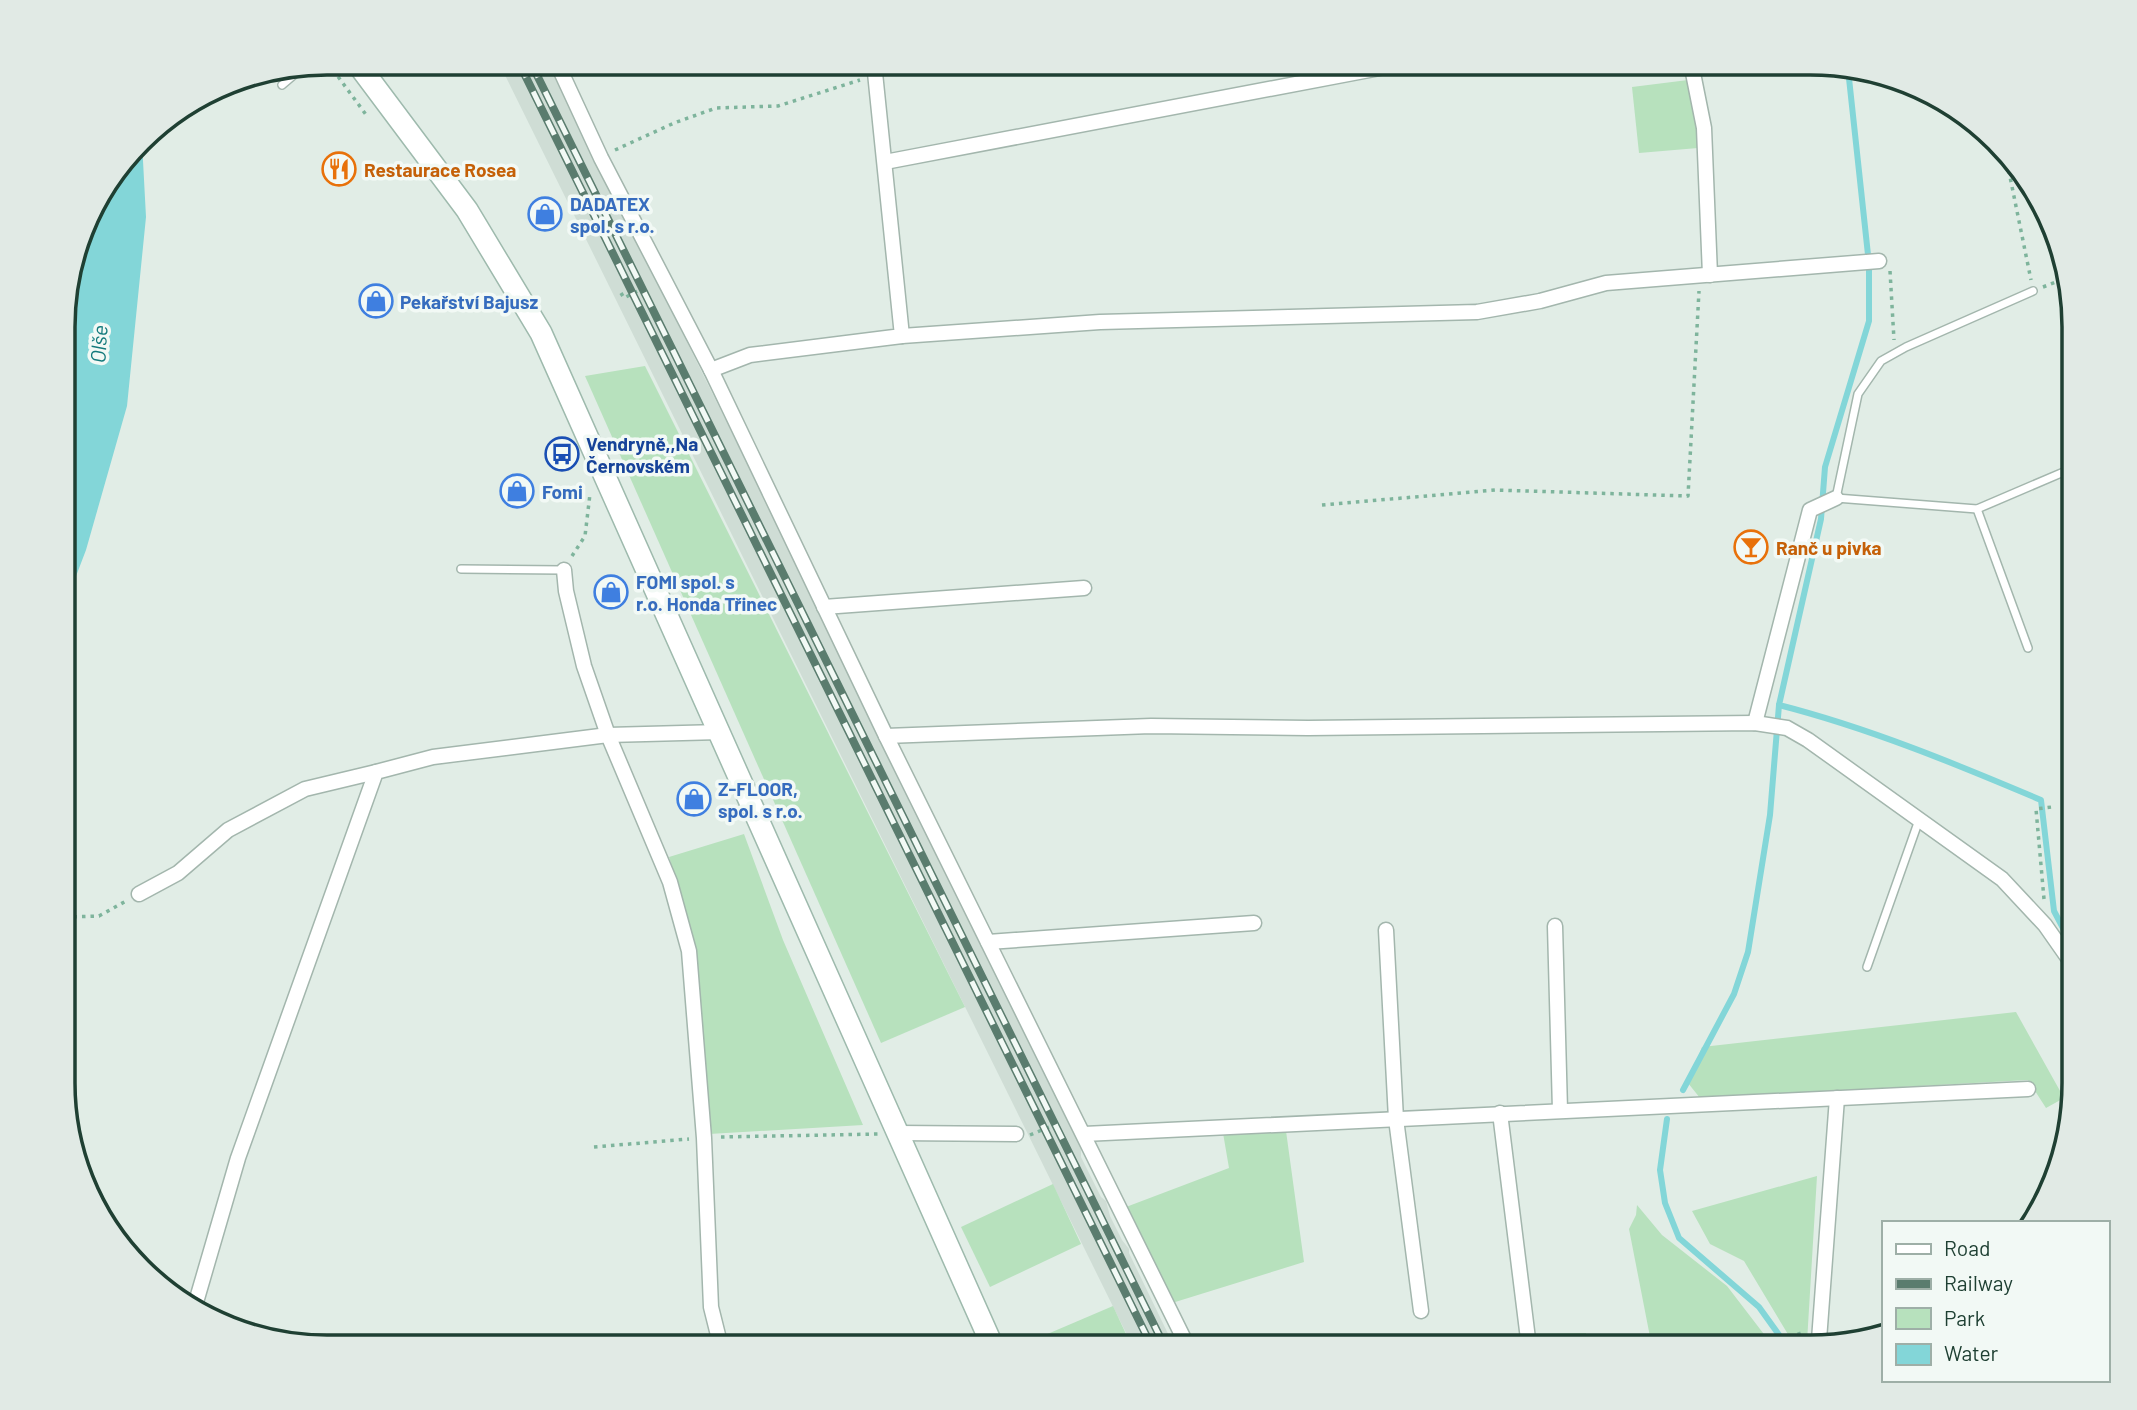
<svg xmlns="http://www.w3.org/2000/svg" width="2137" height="1410" font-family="Barlow,sans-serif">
	<rect width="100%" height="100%" fill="#e1ede6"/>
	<!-- built -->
	<polygon fill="#cfddd5" points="499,63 549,63 1081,1139 1081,1157 1101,1197 1106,1201 1110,1216 1122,1240 1129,1249 1129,1253 1172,1342 1177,1347 1133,1347"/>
	<!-- green -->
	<g fill="#b7e1bd">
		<polygon points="1688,80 1697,129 1698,148 1639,153 1632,87"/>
		<polygon points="72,269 69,332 74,388 65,433 65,293"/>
		<polygon points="645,366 965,1007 881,1043 585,376"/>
		<polygon points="744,834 783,940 863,1125 709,1134 694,949 688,919 669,857"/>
		<polygon points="2016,1012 2064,1098 2046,1108 2028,1080 1700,1098 1688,1083 1702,1047"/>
		<polygon points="1286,1131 1304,1262 1172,1303 1126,1207 1229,1168 1223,1133"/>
		<polygon points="1817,1176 1807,1342 1795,1346 1744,1261 1710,1244 1692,1211"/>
		<polygon points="1053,1184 1081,1244 990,1287 961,1227"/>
		<polygon points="1637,1205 1662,1235 1727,1286 1773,1346 1652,1347 1629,1229 1636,1215"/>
		<polygon points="1113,1306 1132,1347 1017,1347"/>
		<polygon points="1586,1333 1586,1347 1536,1347 1534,1334"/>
	</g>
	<!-- water -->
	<polygon fill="#83d6d8" points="142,142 146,217 127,406 86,550 65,605 65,433 74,387 69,332 72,269 90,210"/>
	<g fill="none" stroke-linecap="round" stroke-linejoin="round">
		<!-- stream -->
		<g stroke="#83d6d8" stroke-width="6">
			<path d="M1848 69 1869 264V321L1825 467 1821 519 1779 705C1869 728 1956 764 2041 800L2054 911 2073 947"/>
			<polyline points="1683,1090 1734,994 1748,952 1770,815 1779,705"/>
			<polyline points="1667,1119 1660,1170 1665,1203 1679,1238 1759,1307 1787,1346"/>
		</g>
		<defs>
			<g id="service">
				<polyline points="282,85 302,68"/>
				<polyline points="2033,291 1906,347 1881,361 1858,394 1836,498 1977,509 2073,468"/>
				<polyline points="1977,509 2028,648"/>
				<polyline points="461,569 563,570"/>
				<polyline points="1867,967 1919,820"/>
			</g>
			<g id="minor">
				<polyline points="557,63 601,158 711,370 886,736 1188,1347"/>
				<polyline points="1691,63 1704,128 1710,275"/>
				<polyline points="885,162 1406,63"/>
				<polyline points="902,336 1100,322 1477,312 1540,301 1606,283 1879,261"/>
				<polyline points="711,370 750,355 902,336 874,63"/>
				<polyline points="564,570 566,591 584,666 608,735 670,882 689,951 704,1138 711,1307 721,1347"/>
				<polyline points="824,607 1084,588"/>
				<polyline points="1755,723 1810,510 1836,498"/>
				<polyline points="886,736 1151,726 1308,728 1755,723 1787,728 1808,740 2002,879 2045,925 2073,965"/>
				<polyline points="139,894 178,873 228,830 305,789 376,772"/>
				<polyline points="1555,926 1560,1110"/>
				<polyline points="1386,930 1396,1119 1421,1311"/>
				<polyline points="988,942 1254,923"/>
				<polyline points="1500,1113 1529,1347"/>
				<polyline points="897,1133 1016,1134"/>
				<polyline points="1084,1134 2028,1089"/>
				<polyline points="194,1309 238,1158 376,772 433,757 608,735 720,732"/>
				<polyline points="1819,1340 1837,1098"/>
			</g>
			<polyline id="secondary" points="357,63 467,210 541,333 993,1347"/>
		</defs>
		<!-- service casing -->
		<use href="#service" stroke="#a3b6ad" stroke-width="10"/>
		<!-- minor casing -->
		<use href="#minor" stroke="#a3b6ad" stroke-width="17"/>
		<!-- secondary casing -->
		<use href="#secondary" stroke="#9ebaad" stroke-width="24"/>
		<!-- path -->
		<g stroke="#7eb49c" stroke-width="3.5" stroke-dasharray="3.5 5" stroke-linecap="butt">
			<polyline points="328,63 367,116"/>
			<polyline points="167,120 270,74"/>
			<polyline points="615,150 674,123 716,108 778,106 860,80"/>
			<polyline points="2007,162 2031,280"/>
			<polyline points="1890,271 1894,340"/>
			<polyline points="2043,287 2064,279"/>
			<polyline points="621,293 624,298 648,286"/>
			<polyline points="1322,505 1495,490 1688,496 1699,291"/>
			<polyline points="572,556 585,536 590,494"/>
			<polyline points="2044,899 2036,809 2052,807"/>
			<polyline points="65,917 99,916 126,901"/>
			<polyline points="1030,1135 1059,1123"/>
			<polyline points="721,1137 878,1134"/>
			<polyline points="594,1147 689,1139"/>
			<polyline points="1775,1346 1787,1338 1804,1332"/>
		</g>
		<!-- service -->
		<use href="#service" stroke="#fff" stroke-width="7"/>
		<!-- minor -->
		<use href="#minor" stroke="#fff" stroke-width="14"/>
		<!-- secondary -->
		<use href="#secondary" stroke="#fff" stroke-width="21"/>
		<defs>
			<g id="rail">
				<polyline points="519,63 1152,1347"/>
				<polyline points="531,63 1165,1347"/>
			</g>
		</defs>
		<!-- rail casing -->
		<use href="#rail" stroke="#5a7c6e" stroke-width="8"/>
		<!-- rail -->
		<use href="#rail" stroke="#f2f9f5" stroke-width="5" stroke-dasharray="16" stroke-linecap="butt"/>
	</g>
	<!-- icons -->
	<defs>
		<symbol id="restaurant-ring" viewBox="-11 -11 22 22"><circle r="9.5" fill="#f2f9f5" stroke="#e8710a" stroke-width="1.5"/><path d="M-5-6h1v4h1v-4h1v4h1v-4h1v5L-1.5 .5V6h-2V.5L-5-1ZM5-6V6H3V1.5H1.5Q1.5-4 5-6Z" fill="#e8710a"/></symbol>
		<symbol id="shop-ring" viewBox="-11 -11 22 22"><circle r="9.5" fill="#f2f9f5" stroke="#3f7fe0" stroke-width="1.5"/><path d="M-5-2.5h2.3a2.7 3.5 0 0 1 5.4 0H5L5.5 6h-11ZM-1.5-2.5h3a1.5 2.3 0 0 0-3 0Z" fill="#3f7fe0"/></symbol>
		<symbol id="bus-ring" viewBox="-11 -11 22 22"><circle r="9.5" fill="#f2f9f5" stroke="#1a4fb4" stroke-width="1.5"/><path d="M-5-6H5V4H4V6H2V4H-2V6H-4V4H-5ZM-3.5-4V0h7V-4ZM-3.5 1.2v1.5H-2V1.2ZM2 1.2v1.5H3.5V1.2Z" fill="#1a4fb4"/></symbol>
		<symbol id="bar-ring" viewBox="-11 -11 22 22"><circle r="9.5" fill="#f2f9f5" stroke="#e8710a" stroke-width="1.5"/><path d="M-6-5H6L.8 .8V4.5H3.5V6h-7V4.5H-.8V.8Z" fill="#e8710a"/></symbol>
	</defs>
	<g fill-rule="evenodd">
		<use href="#restaurant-ring" x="320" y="150" width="38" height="38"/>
		<use href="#shop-ring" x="526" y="195" width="38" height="38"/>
		<use href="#shop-ring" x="357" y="282" width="38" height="38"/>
		<use href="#bus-ring" x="543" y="435" width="38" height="38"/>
		<use href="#shop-ring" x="498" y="472" width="38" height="38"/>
		<use href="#bar-ring" x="1732" y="528" width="38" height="38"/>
		<use href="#shop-ring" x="592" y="573" width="38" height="38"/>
		<use href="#shop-ring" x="675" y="780" width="38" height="38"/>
	</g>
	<g text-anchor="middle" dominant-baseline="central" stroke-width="7" stroke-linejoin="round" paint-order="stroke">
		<!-- food labels -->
		<g font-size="19" font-weight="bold" fill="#c56008" stroke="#f2f9f5" text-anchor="start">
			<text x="364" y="169">Restaurace Rosea</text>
			<text x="1776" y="547">Ranč u pivka</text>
		</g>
		<!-- shop labels -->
		<g font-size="19" font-weight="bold" fill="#366cbe" stroke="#f2f9f5" text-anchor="start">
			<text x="570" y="203">DADATEX<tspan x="570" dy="22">spol. s r.o.</tspan></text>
			<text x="400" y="301">Pekařství Bajusz</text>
			<text x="542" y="491">Fomi</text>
			<text x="636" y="581">FOMI spol. s<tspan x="636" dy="22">r.o. Honda Třinec</tspan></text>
			<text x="718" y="788">Z-FLOOR,<tspan x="718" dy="22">spol. s r.o.</tspan></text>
		</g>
		<!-- transit labels -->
		<g font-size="19" font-weight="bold" fill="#164399" stroke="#f2f9f5" text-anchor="start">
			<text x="586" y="443">Vendryně,,Na<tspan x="586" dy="22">Černovském</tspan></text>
		</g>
		<!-- water labels -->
		<g font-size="21" font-style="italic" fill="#137a7c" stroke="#f2f9f5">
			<text transform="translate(98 344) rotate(-86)">Olše</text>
		</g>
	</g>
	<!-- crop -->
	<path d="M0 0H2137V1410H0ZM327 75H1810A252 252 0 0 1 2062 327V1083A252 252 0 0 1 1810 1335H327A252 252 0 0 1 75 1083V327A252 252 0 0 1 327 75Z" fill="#e1eae5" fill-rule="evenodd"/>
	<path fill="none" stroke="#1f4033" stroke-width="3.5" d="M327 75H1810A252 252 0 0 1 2062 327V1083A252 252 0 0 1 1810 1335H327A252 252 0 0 1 75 1083V327A252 252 0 0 1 327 75Z"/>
	<!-- legend -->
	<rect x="1882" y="1221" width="228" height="161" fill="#f2f9f5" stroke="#9eafa7" stroke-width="2"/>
	<rect x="1896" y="1244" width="35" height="10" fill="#ffffff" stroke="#9eafa7" stroke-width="2"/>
	<text x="1944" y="1256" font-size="21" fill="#1f4033">Road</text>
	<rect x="1896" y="1279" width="35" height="10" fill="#5a7c6e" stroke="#9eafa7" stroke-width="2"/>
	<text x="1944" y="1291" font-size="21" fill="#1f4033">Railway</text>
	<rect x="1896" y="1308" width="35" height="21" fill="#b7e1bd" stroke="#9eafa7" stroke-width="2"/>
	<text x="1944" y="1326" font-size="21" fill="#1f4033">Park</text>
	<rect x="1896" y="1344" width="35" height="21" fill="#83d6d8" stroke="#9eafa7" stroke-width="2"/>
	<text x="1944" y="1361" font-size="21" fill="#1f4033">Water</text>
</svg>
